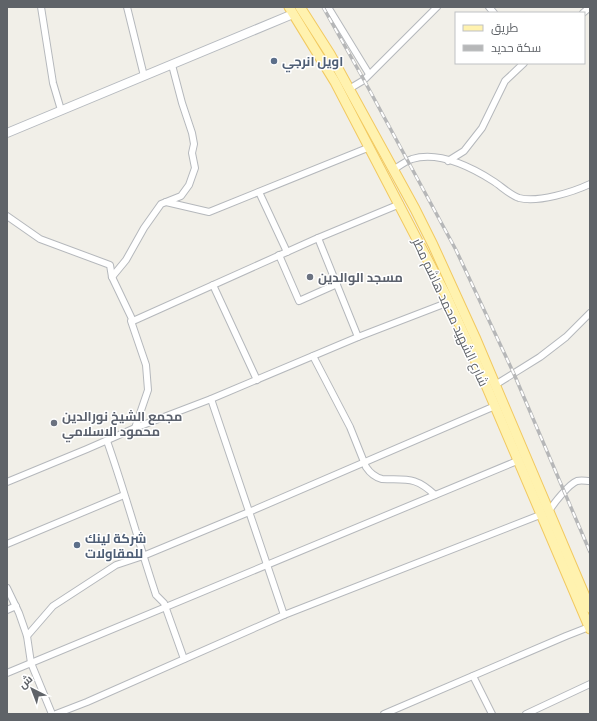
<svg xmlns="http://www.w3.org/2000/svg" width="597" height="721" font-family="'Exo 2',Cairo,sans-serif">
	<rect width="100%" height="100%" fill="#f1efe8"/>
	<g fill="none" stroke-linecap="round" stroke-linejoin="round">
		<defs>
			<g id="street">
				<polyline points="41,7 53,83 61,110"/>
				<polyline points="127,7 144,76"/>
				<polyline points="328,7 369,74"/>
				<polyline points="489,7 494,13"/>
				<polyline points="583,13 590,7"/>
				<polyline points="349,89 364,80 437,7"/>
				<polyline points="448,161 464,151 482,128 505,81 524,63"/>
				<path d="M393 170C399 166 406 161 412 159 439 151 471 167 493 181 501 186 510 195 519 198 538 203 573 192 590 184"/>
				<polyline points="259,192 287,252"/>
				<polyline points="166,202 209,212 370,147"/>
				<polyline points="7,216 40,239 110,265 112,277 133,321 131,321 146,365 148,390 135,428"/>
				<polyline points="318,238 358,337"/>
				<polyline points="279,255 299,301 337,284"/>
				<polyline points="112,277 126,260 144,228 161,204 181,196 189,185 195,168 192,153 194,144 192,133 182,103 172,65"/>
				<polyline points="213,285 257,380"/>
				<polyline points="133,321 318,238 400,204"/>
				<path d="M313 356 350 427 366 467C370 473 374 477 382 479 407 480 415 476 435 495"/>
				<polyline points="495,385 540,357 566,337 590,313"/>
				<polyline points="211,399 284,615"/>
				<path d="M107 441C125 492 139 544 156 595L164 603 184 659"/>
				<polyline points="7,482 87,449 135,428 211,399 358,337 449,302"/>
				<path d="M549 511C554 503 569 484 577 481 581 480 586 481 590 481"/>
				<polyline points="7,544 124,495"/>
				<polyline points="7,588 19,613 27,636 31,663 52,714"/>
				<polyline points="7,610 16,606"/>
				<polyline points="27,636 53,606 116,565 143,556 249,512 495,406"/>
				<polyline points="7,673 517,461"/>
				<polyline points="473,676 492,714"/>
				<polyline points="56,714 87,702 284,615 540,515"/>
				<polyline points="384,714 566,636 589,627"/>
				<polyline points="526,714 590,684"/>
			</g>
			<polyline id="secondary" points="7,133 293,14"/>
			<g id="primary">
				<polyline points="289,7 335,82 446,295 468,343 590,629"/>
				<polyline points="300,7 330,54 415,209 433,245 475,337 590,608"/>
			</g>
		</defs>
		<!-- street casing -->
		<use href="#street" stroke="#b5b8bc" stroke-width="8"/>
		<!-- secondary casing -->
		<use href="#secondary" stroke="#b6babf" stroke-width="10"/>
		<!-- primary casing -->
		<use href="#primary" stroke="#f2c960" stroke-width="11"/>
		<!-- street -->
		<use href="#street" stroke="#fff" stroke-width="6"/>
		<!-- secondary -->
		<use href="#secondary" stroke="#fff" stroke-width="8"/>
		<!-- primary -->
		<use href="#primary" stroke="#fff2af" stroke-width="9"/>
		<defs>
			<polyline id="rail" points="323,7 364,80 456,250 514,374 590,552"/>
		</defs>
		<!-- rail casing -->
		<use href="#rail" stroke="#b6b7b8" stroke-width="3.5"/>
		<!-- rail -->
		<use href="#rail" stroke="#fff" stroke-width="2" stroke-dasharray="6" stroke-linecap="butt"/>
	</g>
	<!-- markers -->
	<g fill="#5c6f8a" stroke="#fff" stroke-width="1.5">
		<circle cx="274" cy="61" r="4"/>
		<circle cx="77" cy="545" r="4"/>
	</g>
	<g fill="#6b7280" stroke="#fff" stroke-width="1.5">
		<circle cx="310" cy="277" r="4"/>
		<circle cx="54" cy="423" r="4"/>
	</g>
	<g text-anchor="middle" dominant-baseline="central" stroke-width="3" stroke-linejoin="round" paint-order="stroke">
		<!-- service labels -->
		<g font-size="13" font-weight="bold" fill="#4e5e75" stroke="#fff" text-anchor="start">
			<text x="282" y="61">اويل انرجي</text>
			<text x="85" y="538">شركة لينك<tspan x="85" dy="15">للمقاولات</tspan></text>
		</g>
		<!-- worship labels -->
		<g font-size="13" font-weight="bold" fill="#5b616d" stroke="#fff" text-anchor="start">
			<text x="318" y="277">مسجد الوالدين</text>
			<text x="62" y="416">مجمع الشيخ نورالدين<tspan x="62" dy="15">محمود الاسلامي</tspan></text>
		</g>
		<!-- street labels -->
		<g font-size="13" fill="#5f6368" stroke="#fff">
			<text transform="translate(451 312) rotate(65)">شارع الشهيد محمد هاشم مطر</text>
		</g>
	</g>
	<!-- border -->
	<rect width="597" height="721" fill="none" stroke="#5f6368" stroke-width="16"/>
	<!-- legend -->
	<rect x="455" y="12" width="130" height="52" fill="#ffffff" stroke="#bfc1c3"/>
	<rect x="463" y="25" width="20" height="6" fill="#fff2af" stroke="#bfc1c3"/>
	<text x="491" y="32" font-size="12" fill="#5f6368">طريق</text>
	<rect x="463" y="45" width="20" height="6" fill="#b6b7b8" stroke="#bfc1c3"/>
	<text x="491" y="52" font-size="12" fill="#5f6368">سكة حديد</text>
	<!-- north arrow -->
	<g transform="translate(32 689) rotate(318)" stroke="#ffffff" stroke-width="3" paint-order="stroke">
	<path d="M0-3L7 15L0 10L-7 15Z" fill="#5f6368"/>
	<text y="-6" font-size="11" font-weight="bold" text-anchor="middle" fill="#5f6368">ش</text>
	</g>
</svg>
